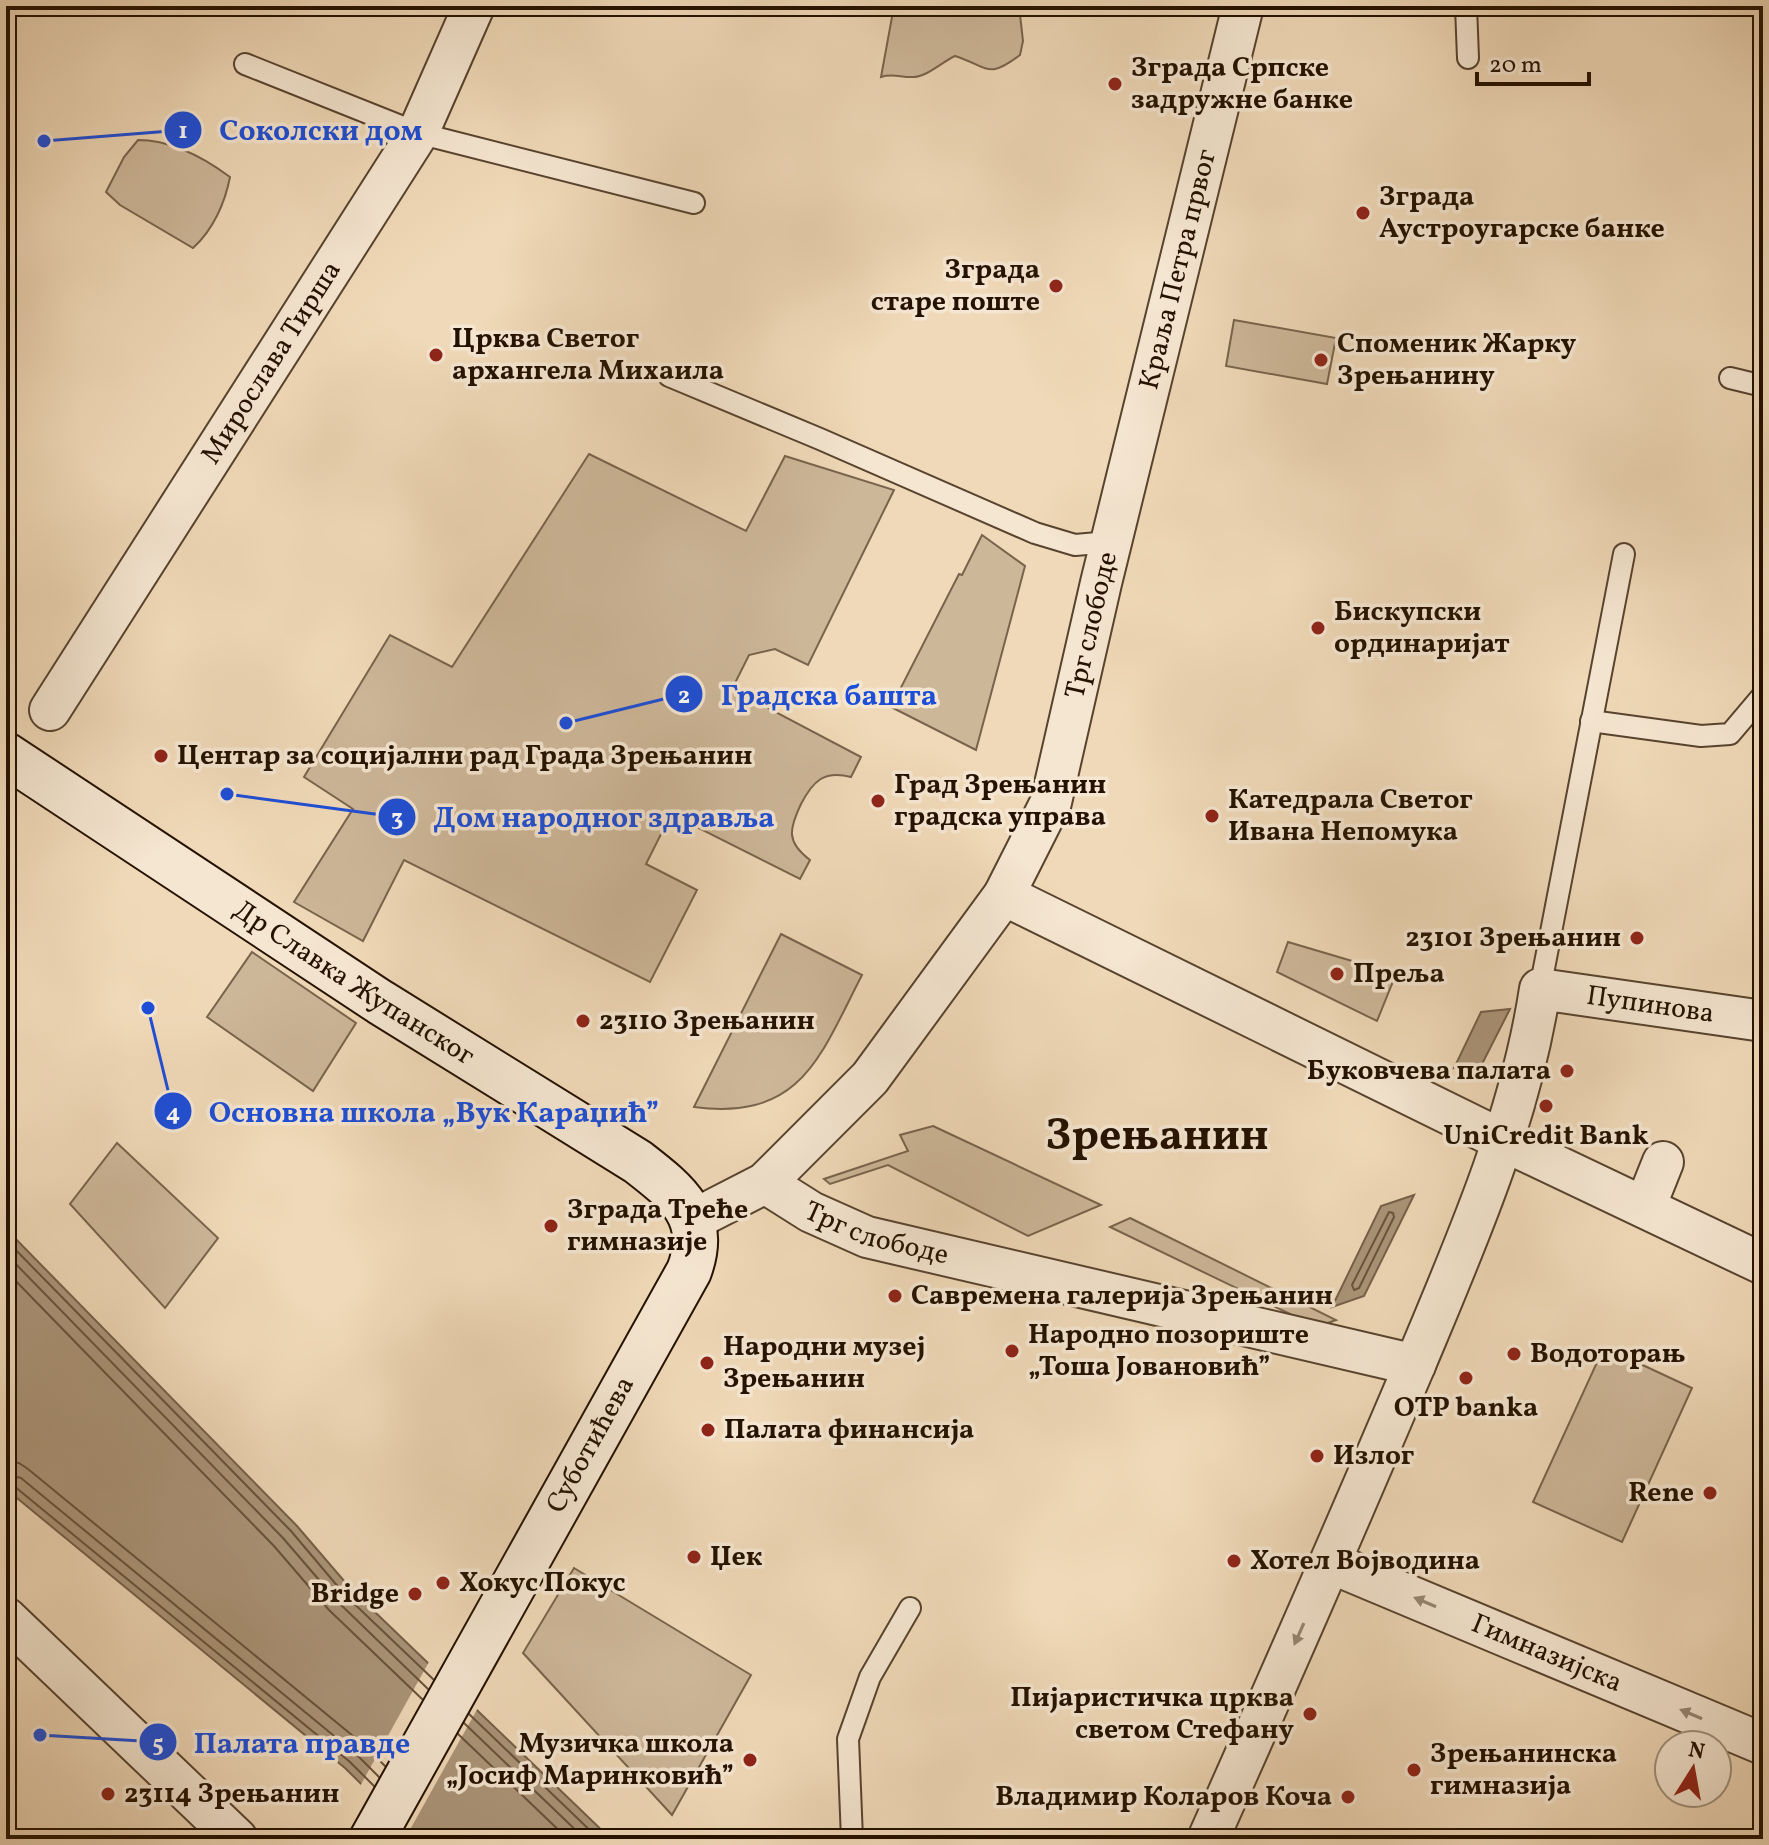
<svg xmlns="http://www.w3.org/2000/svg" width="1769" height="1845" font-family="Vollkorn,serif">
	<rect width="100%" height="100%" fill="#f0d9b8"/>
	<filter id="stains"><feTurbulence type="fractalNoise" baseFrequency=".0025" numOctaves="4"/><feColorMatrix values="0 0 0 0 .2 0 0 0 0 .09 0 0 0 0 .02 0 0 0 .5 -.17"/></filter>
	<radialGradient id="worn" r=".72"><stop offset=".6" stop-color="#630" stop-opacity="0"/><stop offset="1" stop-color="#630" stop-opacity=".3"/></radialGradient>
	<!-- green -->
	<g fill="#cdb799" stroke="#78644c" stroke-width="2">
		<path d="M894 6H1019L1023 41 1020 55C987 80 989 67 955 56 942 62 928 76 914 77 902 78 893 73 881 77Z"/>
		<path d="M138 140C172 140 203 157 230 177 225 203 213 230 193 248L120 205 106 192 124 157Z"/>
		<polygon points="1234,320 1336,338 1327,384 1226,366"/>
		<path d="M589 454 746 531 785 456 894 490 808 665 775 649 749 655 732 689 861 757 851 777C824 770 813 781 801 804 789 829 786 842 810 860L800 879 671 814 646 864 697 890 650 982 404 860 363 941 294 902 353 809 304 777 390 635 452 667Z"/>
		<polygon points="982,535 1025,566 976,750 891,707 959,574 962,575"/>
		<path d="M781 934 862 975C820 1056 802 1121 694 1107Z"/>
		<polygon points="1288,942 1396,974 1377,1021 1277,972"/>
		<polygon points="252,952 356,1023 313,1091 207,1017"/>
		<polygon points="933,1126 1101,1205 1028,1236 888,1165 830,1184 824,1179 908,1151 900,1135"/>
		<polygon points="117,1143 218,1238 165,1308 70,1204"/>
		<polygon points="1130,1218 1336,1320 1317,1327 1110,1227"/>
		<polygon points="1604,1347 1692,1388 1622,1542 1533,1502"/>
		<polygon points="574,1568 751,1675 672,1815 523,1653"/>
	</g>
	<!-- water -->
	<g fill="#ab9579" stroke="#756049" stroke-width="2">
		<polygon points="1510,1009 1481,1066 1454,1068 1481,1012"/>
		<polygon points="1414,1195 1364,1296 1332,1307 1381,1206"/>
		<polygon points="6,1229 297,1526 351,1589 611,1839 417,1839 345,1768 6,1489"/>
	</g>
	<!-- pier -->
	<polygon fill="#f0d9b8" points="430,1660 479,1706 407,1835 359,1788"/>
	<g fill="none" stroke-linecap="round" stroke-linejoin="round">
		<!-- shore -->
		<g stroke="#68533c" stroke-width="2">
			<polygon points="1389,1212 1393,1213 1394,1217 1359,1288 1354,1290 1352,1285"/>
			<polyline points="6,1240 291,1531 345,1595 434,1680"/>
			<polyline points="6,1254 283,1538 338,1602 428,1689"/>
			<polyline points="6,1271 274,1546 329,1610 422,1699"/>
			<polyline points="6,1462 19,1463 28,1469 364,1745 385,1766"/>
			<polyline points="6,1474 21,1478 356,1754 379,1777"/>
			<polyline points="6,1484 14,1486 350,1762 374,1786"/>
			<polyline points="469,1714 599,1839"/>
			<polyline points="464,1723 585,1839"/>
			<polyline points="458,1734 568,1839"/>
		</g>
		<defs>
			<g id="lane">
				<polyline points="1466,6 1468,58"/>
				<polyline points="245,64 418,133 694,203"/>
				<polyline points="669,376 820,439 1035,533 1075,545 1098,543 1112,535"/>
				<polyline points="1730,378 1763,386"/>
				<polyline points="1591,721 1701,736 1730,734 1763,695"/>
				<polyline points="1540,989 1624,554"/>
				<polyline points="852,1839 848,1739 870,1677 910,1608"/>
			</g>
			<g id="street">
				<path id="s1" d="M50 710 418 133 474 6"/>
				<polyline points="1004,895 1502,1140 1763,1264"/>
				<path id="s2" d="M765 1183 811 1212 867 1237 1415 1365"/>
				<polyline points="1645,1207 1663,1162"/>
				<path id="s3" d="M693 1220 765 1183 870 1078 1004 895 1051 802 1101 583 1243 6"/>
				<path id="s4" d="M1331 1563 1763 1744"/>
				<polyline points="6,1618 237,1839"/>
				<path id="s5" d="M1208 1839C1278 1682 1347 1525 1414 1367 1465 1245 1520 1121 1540 989L1763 1021"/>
			</g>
			<g id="secondary">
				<path id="s6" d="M6 755 380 1002 638 1162C678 1193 709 1217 689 1271L372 1839"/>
			</g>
		</defs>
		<!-- lane casing -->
		<use href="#lane" stroke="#57432e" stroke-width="24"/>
		<!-- street casing -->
		<use href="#street" stroke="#57432e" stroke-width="44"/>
		<!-- secondary casing -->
		<use href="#secondary" stroke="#241100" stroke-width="48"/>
		<!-- lane -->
		<use href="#lane" stroke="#f5e6d1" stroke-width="20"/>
		<!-- street -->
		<use href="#street" stroke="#f5e6d1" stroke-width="40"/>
		<!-- secondary -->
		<use href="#secondary" stroke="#f5e6d1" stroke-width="44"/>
	</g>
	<!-- one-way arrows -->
	<defs><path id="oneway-solid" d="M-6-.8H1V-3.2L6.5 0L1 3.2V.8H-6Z" transform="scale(2)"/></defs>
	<g fill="#978673">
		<use href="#oneway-solid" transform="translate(1425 1602) rotate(-157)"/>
		<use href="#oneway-solid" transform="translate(1299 1634) rotate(114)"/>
		<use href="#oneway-solid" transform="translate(1691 1714) rotate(-157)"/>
	</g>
	<!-- markers -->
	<g fill="#8f2418" stroke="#f5e6d1" stroke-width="3">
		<circle cx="1115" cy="84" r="8"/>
		<circle cx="1363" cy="213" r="8"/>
		<circle cx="1056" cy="286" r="8"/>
		<circle cx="436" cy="355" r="8"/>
		<circle cx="1321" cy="360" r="8"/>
		<circle cx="1318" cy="628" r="8"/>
		<circle cx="161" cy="756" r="8"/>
		<circle cx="878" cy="801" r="8"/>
		<circle cx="1212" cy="816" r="8"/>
		<circle cx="1637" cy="938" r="8"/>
		<circle cx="1337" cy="974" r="8"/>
		<circle cx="583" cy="1021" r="8"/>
		<circle cx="1567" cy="1071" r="8"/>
		<circle cx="1546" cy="1106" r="8"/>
		<circle cx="551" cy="1226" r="8"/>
		<circle cx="895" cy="1296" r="8"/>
		<circle cx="1012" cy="1351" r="8"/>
		<circle cx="1514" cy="1354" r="8"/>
		<circle cx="707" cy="1363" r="8"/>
		<circle cx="1466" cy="1378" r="8"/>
		<circle cx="708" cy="1430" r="8"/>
		<circle cx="1317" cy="1456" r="8"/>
		<circle cx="1710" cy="1493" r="8"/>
		<circle cx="694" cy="1557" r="8"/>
		<circle cx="1234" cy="1561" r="8"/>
		<circle cx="443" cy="1583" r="8"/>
		<circle cx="415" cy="1594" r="8"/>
		<circle cx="1310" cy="1714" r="8"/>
		<circle cx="750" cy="1760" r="8"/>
		<circle cx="1414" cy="1770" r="8"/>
		<circle cx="108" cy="1794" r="8"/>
		<circle cx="1348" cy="1797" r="8"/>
	</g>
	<g text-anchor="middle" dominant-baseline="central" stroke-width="7" stroke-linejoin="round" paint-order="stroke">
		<!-- poi labels -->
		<g font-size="28" font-weight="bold" fill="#241100" stroke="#f5e6d1" text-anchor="start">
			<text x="1131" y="68">Зграда Српске<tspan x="1131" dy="32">задружне банке</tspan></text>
			<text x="1379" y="197">Зграда<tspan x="1379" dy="32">Аустроугарске банке</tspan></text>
			<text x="1040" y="270" text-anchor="end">Зграда<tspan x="1040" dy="32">старе поште</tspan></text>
			<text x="452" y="339">Црква Светог<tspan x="452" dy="32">архангела Михаила</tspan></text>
			<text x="1337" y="344">Споменик Жарку<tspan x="1337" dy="32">Зрењанину</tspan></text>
			<text x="1334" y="612">Бискупски<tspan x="1334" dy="32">ординаријат</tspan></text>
			<text x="177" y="756">Центар за социјални рад Града Зрењанин</text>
			<text x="894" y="785">Град Зрењанин<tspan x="894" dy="32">градска управа</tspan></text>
			<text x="1228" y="800">Катедрала Светог<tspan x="1228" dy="32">Ивана Непомука</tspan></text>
			<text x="1621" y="938" text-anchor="end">23101 Зрењанин</text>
			<text x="1353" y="974">Преља</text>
			<text x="599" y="1021">23110 Зрењанин</text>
			<text x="1551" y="1071" text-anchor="end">Буковчева палата</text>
			<text x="1546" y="1136" text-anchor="middle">UniCredit Bank</text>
			<text x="567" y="1210">Зграда Треће<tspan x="567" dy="32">гимназије</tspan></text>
			<text x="911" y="1296">Савремена галерија Зрењанин</text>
			<text x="1028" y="1335">Народно позориште<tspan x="1028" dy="32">„Тоша Јовановић”</tspan></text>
			<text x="723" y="1347">Народни музеј<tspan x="723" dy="32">Зрењанин</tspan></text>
			<text x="1530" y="1354">Водоторањ</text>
			<text x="1466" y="1408" text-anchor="middle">OTP banka</text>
			<text x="724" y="1430">Палата финансија</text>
			<text x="1333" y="1456">Излог</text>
			<text x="1694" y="1493" text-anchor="end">Rene</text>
			<text x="710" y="1557">Џек</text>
			<text x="1250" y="1561">Хотел Војводина</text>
			<text x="459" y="1583">Хокус Покус</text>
			<text x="399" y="1594" text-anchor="end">Bridge</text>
			<text x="1294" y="1698" text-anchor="end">Пијаристичка црква<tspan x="1294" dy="32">светом Стефану</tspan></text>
			<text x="734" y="1744" text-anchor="end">Музичка школа<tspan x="734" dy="32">„Јосиф Маринковић”</tspan></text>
			<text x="1430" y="1754">Зрењанинска<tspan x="1430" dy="32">гимназија</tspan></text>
			<text x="124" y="1794">23114 Зрењанин</text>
			<text x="1332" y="1797" text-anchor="end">Владимир Коларов Коча</text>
		</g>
		<!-- street labels -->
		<g font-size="28" fill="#241100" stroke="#f5e6d1">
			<text stroke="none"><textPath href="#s3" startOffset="1108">Краља Петра првог</textPath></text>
			<text stroke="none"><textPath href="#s1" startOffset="412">Мирослава Тирша</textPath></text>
			<text stroke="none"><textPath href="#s3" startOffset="742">Трг слободе</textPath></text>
			<text stroke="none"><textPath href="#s6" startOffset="416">Др Славка Жупанског</textPath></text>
			<text stroke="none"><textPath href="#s5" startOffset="1026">Пупинова</textPath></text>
			<text stroke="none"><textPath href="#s2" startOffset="124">Трг слободе</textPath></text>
			<text transform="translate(591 1445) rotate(-61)">Суботићева</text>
			<text stroke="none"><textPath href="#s4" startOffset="234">Гимназијска</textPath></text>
		</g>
		<!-- town labels -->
		<g font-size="44" font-weight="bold" fill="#241100" stroke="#f5e6d1">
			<text x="1157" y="1137">Зрењанин</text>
		</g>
	</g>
	<!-- callouts -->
	<path fill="none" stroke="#1d4ed8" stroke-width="3" d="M44 141L183 130M566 723L684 694M227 794L397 817M148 1008L173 1111M40 1735L158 1742"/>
	<g fill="#1d4ed8" stroke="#f5e6d1" stroke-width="3">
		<circle cx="44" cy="141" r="8"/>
		<circle cx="566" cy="723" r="8"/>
		<circle cx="227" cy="794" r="8"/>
		<circle cx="148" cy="1008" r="8"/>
		<circle cx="40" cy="1735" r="8"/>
		<circle cx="183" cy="130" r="20"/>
		<circle cx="684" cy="694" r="20"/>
		<circle cx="397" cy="817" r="20"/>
		<circle cx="173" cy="1111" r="20"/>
		<circle cx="158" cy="1742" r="20"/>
	</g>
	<g font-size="24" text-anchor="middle" font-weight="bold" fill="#fff">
		<text x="183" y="138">1</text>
		<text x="684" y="703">2</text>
		<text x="397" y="825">3</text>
		<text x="173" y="1120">4</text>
		<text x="158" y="1751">5</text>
	</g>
	<g font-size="30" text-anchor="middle" font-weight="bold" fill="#1d4ed8" stroke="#f5e6d1" stroke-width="7" stroke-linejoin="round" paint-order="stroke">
		<text x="321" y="140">Соколски дом</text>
		<text x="829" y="705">Градска башта</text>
		<text x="604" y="827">Дом народног здравља</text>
		<text x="434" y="1122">Основна школа „Вук Караџић”</text>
		<text x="302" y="1753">Палата правде</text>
	</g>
	<!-- margin -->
	<rect width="1769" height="1845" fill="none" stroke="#f0d9b8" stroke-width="32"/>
	<rect x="8" y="8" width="1753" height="1829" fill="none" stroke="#241100" stroke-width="4"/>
	<rect x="16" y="16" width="1737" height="1813" fill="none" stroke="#241100" stroke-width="2"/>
	<!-- north arrow -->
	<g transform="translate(1693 1769) rotate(11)"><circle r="38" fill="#f5e6d1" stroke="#a1917d" stroke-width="2"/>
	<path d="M0-6L14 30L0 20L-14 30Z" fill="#8f2418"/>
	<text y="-12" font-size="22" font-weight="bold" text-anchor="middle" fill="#241100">N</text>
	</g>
	<!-- scale -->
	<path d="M1477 72v12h112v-12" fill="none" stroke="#241100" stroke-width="4"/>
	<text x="1489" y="72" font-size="24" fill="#241100" stroke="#f5e6d1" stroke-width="6" paint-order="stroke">20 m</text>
	<rect width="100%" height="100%" filter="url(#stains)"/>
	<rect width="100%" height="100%" fill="url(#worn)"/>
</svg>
